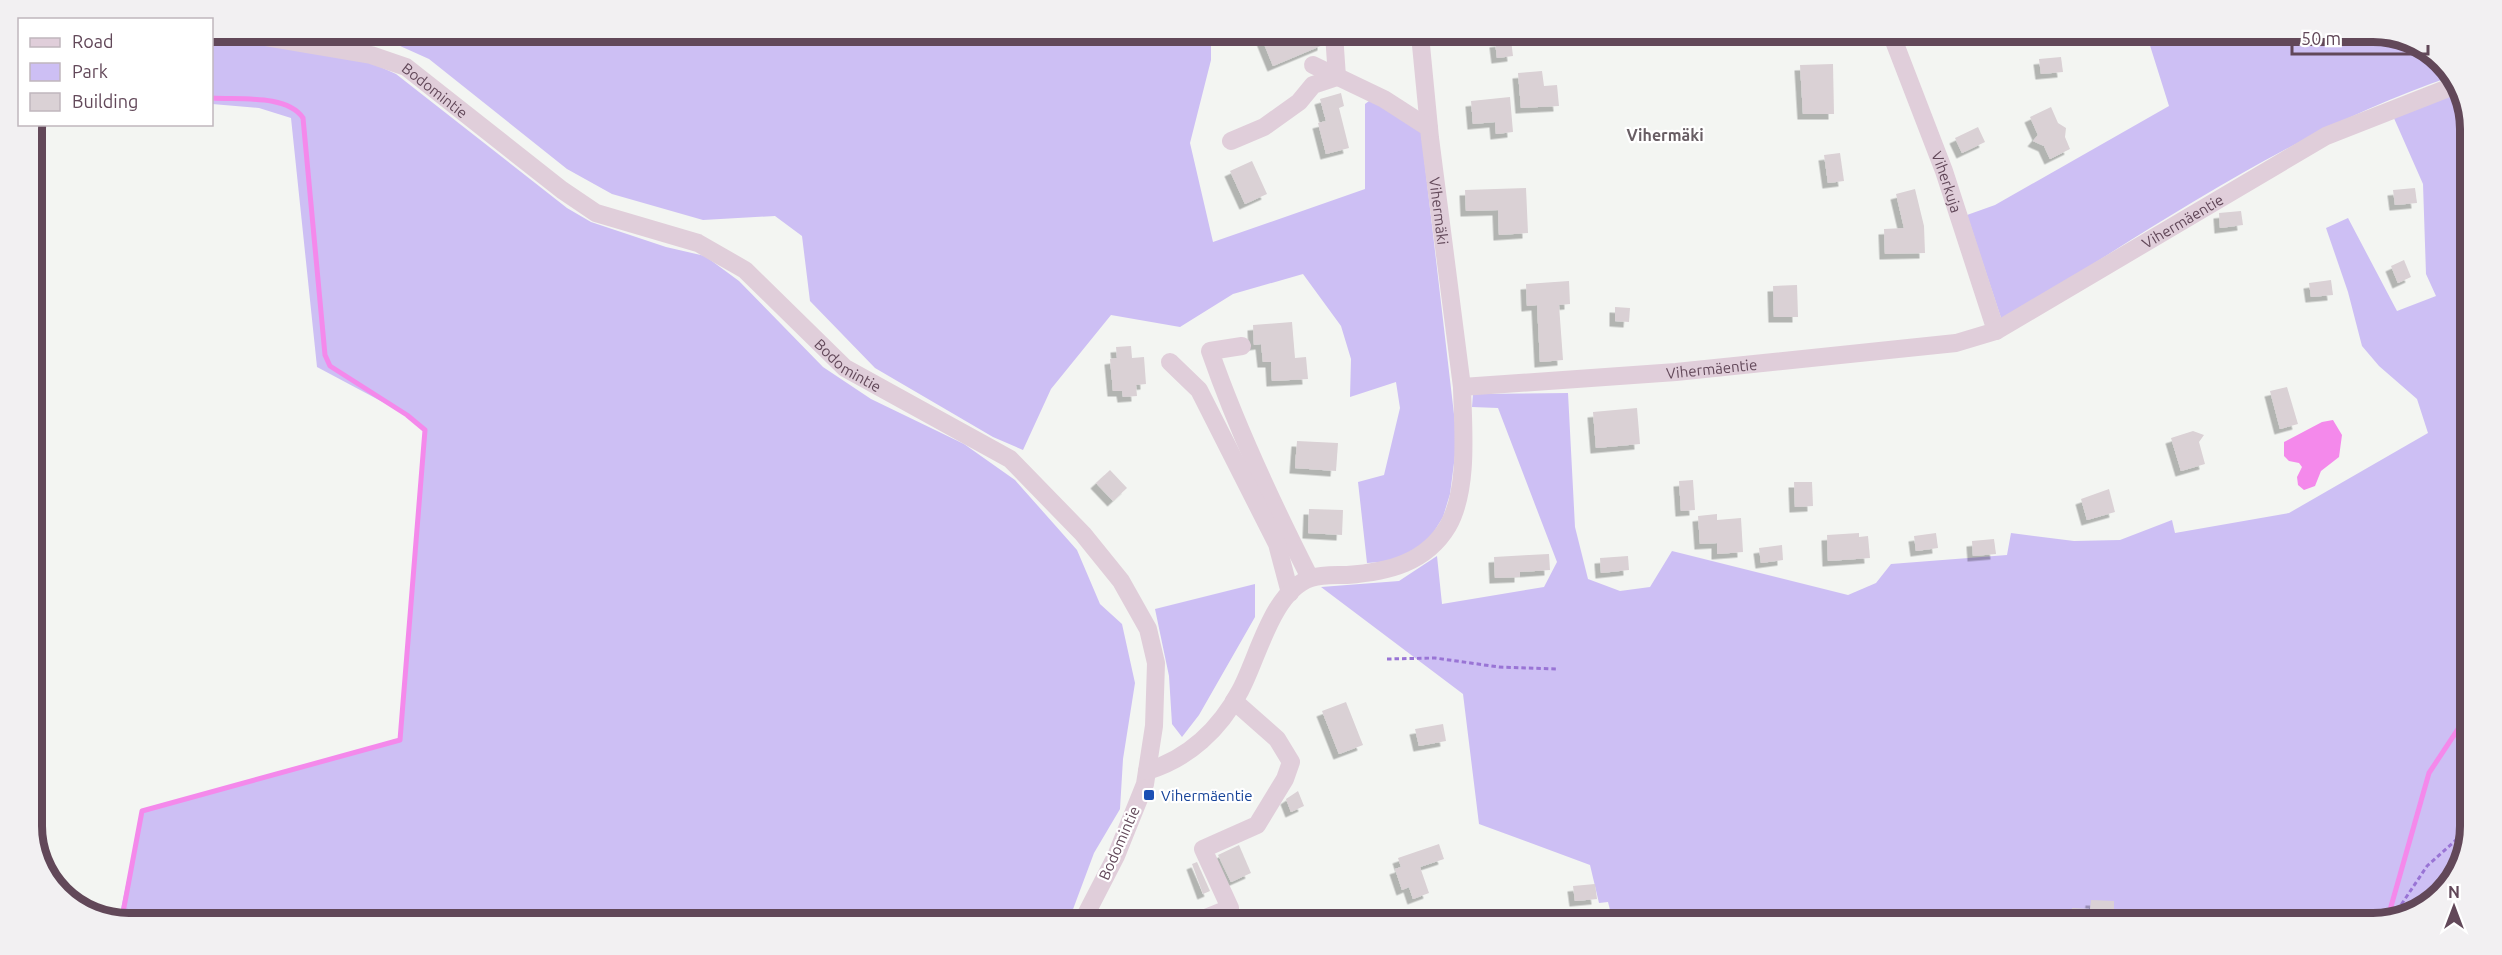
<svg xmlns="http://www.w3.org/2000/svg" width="2502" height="955" font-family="Ubuntu,sans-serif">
	<defs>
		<filter id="shadow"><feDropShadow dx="-5.5" dy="5.5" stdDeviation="0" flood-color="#0004"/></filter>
	</defs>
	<rect width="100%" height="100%" fill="#f3f5f2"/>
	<!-- green -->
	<g fill="#cdbff4">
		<polygon points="212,32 374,64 396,74 567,208 591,222 666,247 705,256 739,281 823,367 871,399 964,444 1015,480 1077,550 1100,604 1122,624 1135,683 1123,759 1120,809 1094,853 1069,920 119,918 142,811 400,739 425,430 407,415 317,367 291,118 259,108 212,104"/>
		<polygon points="369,32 1211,34 1211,60 1190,143 1213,242 1365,189 1365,104 1373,98 1421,131 1457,440 1450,494 1443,517 1427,543 1405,560 1367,563 1358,482 1384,475 1400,408 1396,382 1350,397 1351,359 1341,326 1303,274 1233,294 1180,327 1111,315 1051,389 1023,450 993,437 875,368 810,301 802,236 775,216 703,220 612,194 567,169 429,59"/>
		<path d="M2147 36 2405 37 2450 69 2453 76C2289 131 2147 232 2002 321L1967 215 1995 205 2169 106Z"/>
		<polygon points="2458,91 2470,122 2465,858 2427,907 2373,923 1613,922 1608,902 1599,903 1590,865 1479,824 1463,694 1321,587 1399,581 1437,556 1442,604 1544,587 1557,562 1498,408 1472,407 1473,394 1568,393 1575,527 1588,579 1620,591 1650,587 1672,551 1848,595 1876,583 1891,564 2007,555 2011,533 2074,541 2120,540 2172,520 2175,533 2289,513 2428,433 2417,399 2379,366 2362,346 2348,292 2326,228 2348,218 2397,311 2436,296 2426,274 2423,184 2393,116"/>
		<polygon points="1255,584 1255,617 1199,715 1182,737 1172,724 1169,676 1155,609"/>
	</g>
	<!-- water -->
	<polygon fill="#f489eb" points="2333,420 2342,435 2339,457 2321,471 2315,486 2304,490 2298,485 2297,477 2302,467 2299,463 2289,461 2284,456 2284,442 2322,422"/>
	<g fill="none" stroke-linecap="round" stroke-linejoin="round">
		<!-- stream -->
		<g stroke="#f489eb" stroke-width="5">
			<polyline points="2388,917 2429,773 2466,717"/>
			<path d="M122 918 142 811 400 740 425 430 407 415 330 366 325 355 303 118C287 94 238 100 212 98"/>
		</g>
	</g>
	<!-- building -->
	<g fill="#dad1d5" filter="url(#shadow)">
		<polygon points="1260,34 1323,34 1323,45 1273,66"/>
		<polygon points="1511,40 1513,56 1497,58 1495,42"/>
		<polygon points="2061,57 2063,72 2041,74 2039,59"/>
		<polygon points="1833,64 1834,114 1803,114 1800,65"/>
		<polygon points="1542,71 1544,86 1557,85 1559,106 1521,108 1518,73"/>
		<polygon points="1341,93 1344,106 1339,108 1349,148 1326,154 1318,123 1326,121 1320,99"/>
		<polygon points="1510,97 1513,132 1496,134 1495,122 1473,124 1471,101"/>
		<polygon points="2051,107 2058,123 2066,128 2065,137 2070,149 2050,159 2044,146 2033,141 2038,135 2030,117"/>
		<polygon points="1978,127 1985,142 1962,153 1955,138"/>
		<polygon points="1840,153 1844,181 1828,183 1824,155"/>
		<polygon points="1252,161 1267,194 1245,204 1230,171"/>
		<polygon points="1526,188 1528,233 1499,235 1498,210 1466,211 1465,190"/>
		<polygon points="2415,188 2417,203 2395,205 2393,190"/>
		<polygon points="1915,189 1924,226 1925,253 1885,254 1884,229 1904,228 1896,194"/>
		<polygon points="2241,211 2243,225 2220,228 2219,213"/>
		<polygon points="2404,260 2411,277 2398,283 2391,266"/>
		<polygon points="2331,280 2333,295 2311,297 2309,283"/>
		<polygon points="1569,281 1570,304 1559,305 1563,360 1540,362 1537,305 1527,306 1526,284"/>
		<polygon points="1797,285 1798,317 1774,317 1773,286"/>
		<polygon points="1615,307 1630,308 1629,322 1615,321"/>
		<polygon points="1292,322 1295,358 1306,357 1308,379 1272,381 1271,362 1263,362 1261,344 1254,345 1253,325"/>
		<polygon points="1131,346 1132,358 1144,357 1146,384 1136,385 1137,396 1123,397 1122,391 1113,391 1110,359 1117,358 1116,347"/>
		<polygon points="2287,387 2298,424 2280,429 2270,391"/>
		<polygon points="1637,408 1640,444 1596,448 1593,412"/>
		<polygon points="2193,431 2204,435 2199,442 2205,464 2181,471 2171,438"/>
		<polygon points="1297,441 1338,443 1336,471 1295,468"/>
		<polygon points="1110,470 1127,488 1113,501 1096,483"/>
		<polygon points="1693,480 1695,510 1681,511 1679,481"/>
		<polygon points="1794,482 1812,482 1813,506 1795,507"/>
		<polygon points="2109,489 2115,512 2087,520 2081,499"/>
		<polygon points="1309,509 1343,510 1342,535 1308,533"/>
		<polygon points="1717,514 1717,520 1741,518 1743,552 1717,554 1717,543 1700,544 1698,516"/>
		<polygon points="1859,533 1859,537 1868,536 1870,558 1828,561 1827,535"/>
		<polygon points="1936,533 1938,548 1916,551 1914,536"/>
		<polygon points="1994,539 1996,554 1973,556 1972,541"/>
		<polygon points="1782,545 1783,560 1761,563 1759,548"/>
		<polygon points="1549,554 1550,570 1520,572 1520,577 1495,578 1494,557"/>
		<polygon points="1628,556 1629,570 1601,573 1600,558"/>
		<polygon points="1346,702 1363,745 1339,754 1322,711"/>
		<polygon points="1443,724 1446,741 1419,746 1415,729"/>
		<polygon points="1298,791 1304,806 1291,812 1286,799"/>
		<polygon points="1439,844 1444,859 1420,867 1429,893 1413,899 1409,887 1402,890 1395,869 1401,867 1398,858"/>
		<polygon points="1239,845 1251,873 1231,882 1218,855"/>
		<polygon points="1197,862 1210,891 1203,894 1192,864"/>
		<polygon points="1595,884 1597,899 1575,901 1573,886"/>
		<polygon points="2091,900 2114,901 2114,909 2130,909 2130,923 2072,923 2072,908 2090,909"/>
	</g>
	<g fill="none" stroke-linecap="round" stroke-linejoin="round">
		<!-- path -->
		<g stroke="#9974d5" stroke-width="3" stroke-dasharray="4.5 3" stroke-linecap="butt">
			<polyline points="1387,659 1435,658 1499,667 1556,669"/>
			<polyline points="2393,917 2427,866 2465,832"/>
		</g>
		<!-- minor -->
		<g stroke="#e0ceda" stroke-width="18">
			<path id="s1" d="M235 32 371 55 406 67 562 190 596 213 698 243 745 270 845 368 1010 459 1083 534 1121 581 1148 629 1156 663 1154 726 1145 784 1116 856 1083 920"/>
			<path id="s2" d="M1420 35 1430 138 1462 387"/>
			<path id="s3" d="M1892 36 1944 171 1996 331"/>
			<polyline points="1313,65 1384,99 1429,128"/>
			<polyline points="1231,141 1264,127 1299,102 1313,85 1337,77 1334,34"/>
			<path d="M1242 346 1210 351C1237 429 1272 503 1310 578"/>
			<polyline points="1170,362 1199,390 1277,544 1290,593"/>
			<path id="s4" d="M1147 771C1188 759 1220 729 1240 691 1258 658 1272 591 1311 578 1322 574 1336 575 1347 575 1388 572 1426 563 1448 526 1469 489 1463 428 1462 387L1676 372 1956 343 1996 331 2326 136 2456 85"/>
			<polyline points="1198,921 1230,908 1203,849 1257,825 1285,779 1291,762 1277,739 1234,701"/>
		</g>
	</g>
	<!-- markers -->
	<rect fill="#1a4fb4" stroke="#fff" stroke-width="2" x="1143" y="789" width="12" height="12" rx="3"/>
	<g text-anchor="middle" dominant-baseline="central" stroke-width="4.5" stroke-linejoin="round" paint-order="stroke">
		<!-- street labels -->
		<g font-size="15" fill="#624859" stroke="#fff">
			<text stroke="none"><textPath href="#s1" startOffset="212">Bodomintie</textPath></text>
			<text stroke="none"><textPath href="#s3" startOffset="156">Viherkuja</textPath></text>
			<text stroke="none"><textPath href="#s2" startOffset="177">Vihermäki</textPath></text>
			<text stroke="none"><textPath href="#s4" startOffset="1312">Vihermäentie</textPath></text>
			<text stroke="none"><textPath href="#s1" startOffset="716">Bodomintie</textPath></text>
			<text stroke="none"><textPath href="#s4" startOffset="808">Vihermäentie</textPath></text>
			<text transform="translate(1119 843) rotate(-66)">Bodomintie</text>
		</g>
		<!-- transit labels -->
		<g font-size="15" fill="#164399" stroke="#fff" text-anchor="start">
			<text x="1161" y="795">Vihermäentie</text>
		</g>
		<!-- neighbourhood labels -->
		<g font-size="16" font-weight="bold" fill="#685e64" stroke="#fff">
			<text x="1665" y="135">Vihermäki</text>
		</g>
	</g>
	<!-- crop -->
	<path d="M0 0H2502V955H0ZM129 42H2373A87 87 0 0 1 2460 129V826A87 87 0 0 1 2373 913H129A87 87 0 0 1 42 826V129A87 87 0 0 1 129 42Z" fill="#f2f0f2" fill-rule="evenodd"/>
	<path fill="none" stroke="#624859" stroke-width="8" d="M129 42H2373A87 87 0 0 1 2460 129V826A87 87 0 0 1 2373 913H129A87 87 0 0 1 42 826V129A87 87 0 0 1 129 42Z"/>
	<!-- legend -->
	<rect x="18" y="18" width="195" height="108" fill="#ffffff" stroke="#c0b6bd" stroke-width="1.5"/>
	<rect x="30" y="38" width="30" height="9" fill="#e0ceda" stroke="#c0b6bd" stroke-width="1.5"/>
	<text x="72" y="48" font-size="18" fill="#624859">Road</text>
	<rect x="30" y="63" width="30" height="18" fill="#cdbff4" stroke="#c0b6bd" stroke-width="1.5"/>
	<text x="72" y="78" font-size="18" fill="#624859">Park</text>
	<rect x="30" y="93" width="30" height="18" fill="#dad1d5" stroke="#c0b6bd" stroke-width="1.5"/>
	<text x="72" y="108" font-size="18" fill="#624859">Building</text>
	<!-- north arrow -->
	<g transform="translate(2454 907)" stroke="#ffffff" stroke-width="4.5" paint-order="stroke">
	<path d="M0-4.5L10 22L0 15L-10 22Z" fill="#624859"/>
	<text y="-9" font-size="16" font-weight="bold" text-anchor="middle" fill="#624859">N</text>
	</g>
	<!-- scale -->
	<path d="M2292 45v9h136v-9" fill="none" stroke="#624859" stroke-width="3"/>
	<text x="2301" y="45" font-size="18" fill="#624859" stroke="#ffffff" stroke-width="4.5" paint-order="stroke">50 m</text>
</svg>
